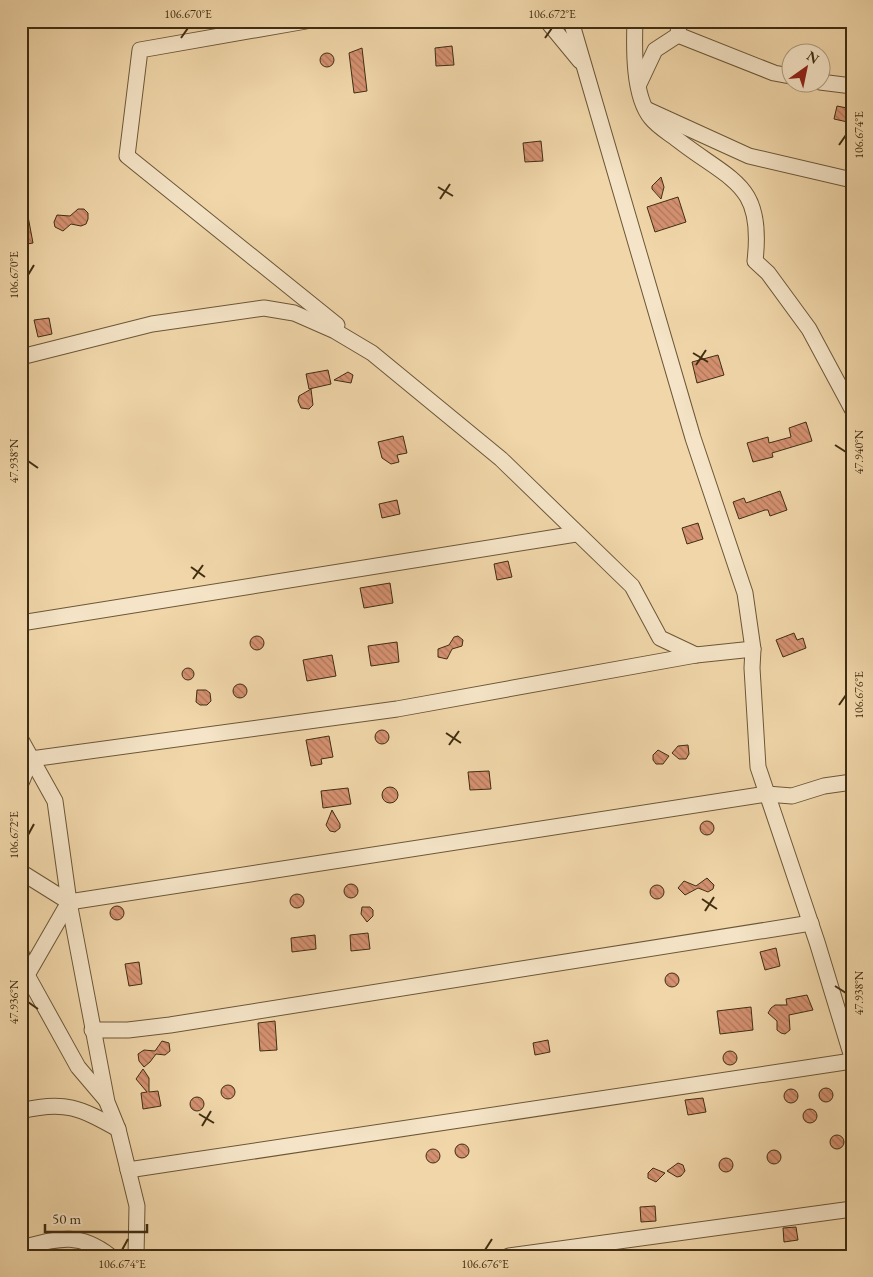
<svg xmlns="http://www.w3.org/2000/svg" width="873" height="1277" font-family="'EB Garamond',serif">
	<defs>
		<pattern id="building-back-hatch" width="6" height="6" patternUnits="userSpaceOnUse" patternTransform="scale(1.25)"><rect width="6" height="6" fill="#d59171"/><path d="M-1 5l2 2M0 0l6 6M5-1l2 2" fill="none" stroke="#ae775b"/></pattern>
	</defs>
	<rect width="100%" height="100%" fill="#f0d6a9"/>
	<filter id="stains"><feTurbulence type="fractalNoise" baseFrequency=".004" numOctaves="4"/><feColorMatrix values="0 0 0 0 .2 0 0 0 0 .09 0 0 0 0 .02 0 0 0 .5 -.17"/></filter>
	<radialGradient id="worn" r=".72"><stop offset=".6" stop-color="#630" stop-opacity="0"/><stop offset="1" stop-color="#630" stop-opacity=".3"/></radialGradient>
	<!-- building -->
	<g fill="url(#building-back-hatch)" stroke="#402d11">
		<polygon points="452,46 454,65 436,66 435,48"/>
		<polygon points="362,48 367,91 354,93 349,53"/>
		<circle cx="327" cy="60" r="7"/>
		<polygon points="837,106 852,109 852,123 834,119"/>
		<polygon points="541,141 543,161 525,162 523,143"/>
		<polygon points="661,177 664,187 661,199 652,189 652,186"/>
		<polygon points="678,197 686,222 655,232 647,207"/>
		<polygon points="78,209 84,209 88,213 88,219 86,224 81,226 71,224 63,231 55,227 54,222 57,215 70,216"/>
		<polygon points="27,211 33,243 21,245 21,212"/>
		<polygon points="49,318 52,334 38,337 34,320"/>
		<polygon points="718,355 724,375 697,383 692,362"/>
		<polygon points="328,370 331,384 309,389 306,374"/>
		<polygon points="348,372 353,375 351,383 334,380"/>
		<polygon points="311,389 313,405 309,409 301,408 298,401 299,396"/>
		<polygon points="806,422 812,441 772,453 773,457 753,462 747,443 768,437 769,443 791,437 789,428"/>
		<polygon points="403,436 407,453 397,455 399,462 391,464 382,458 378,442"/>
		<polygon points="780,491 787,510 770,516 768,510 765,510 739,519 733,502 744,498 746,503"/>
		<polygon points="397,500 400,514 382,518 379,504"/>
		<polygon points="698,523 703,539 687,544 682,528"/>
		<polygon points="508,561 512,577 497,580 494,564"/>
		<polygon points="390,583 393,603 364,608 360,588"/>
		<polygon points="794,633 797,640 803,638 806,648 783,657 776,640"/>
		<circle cx="257" cy="643" r="7"/>
		<polygon points="458,636 463,640 462,646 452,649 447,659 438,657 438,649 449,645 454,637"/>
		<polygon points="397,642 399,662 371,666 368,646"/>
		<polygon points="332,655 336,676 307,681 303,660"/>
		<circle cx="188" cy="674" r="6"/>
		<circle cx="240" cy="691" r="7"/>
		<polygon points="197,690 206,690 210,693 211,701 207,705 200,705 196,702"/>
		<circle cx="382" cy="737" r="7"/>
		<polygon points="329,736 333,757 321,759 322,764 311,766 306,740"/>
		<polygon points="688,745 689,754 686,759 679,759 672,753 678,746"/>
		<polygon points="658,750 669,756 663,764 656,764 653,760 653,755"/>
		<polygon points="489,771 491,789 470,790 468,772"/>
		<circle cx="390" cy="795" r="8"/>
		<polygon points="348,788 351,804 323,808 321,791"/>
		<polygon points="332,810 340,824 340,828 335,832 330,831 326,825"/>
		<circle cx="707" cy="828" r="7"/>
		<polygon points="707,878 714,885 713,889 708,892 698,888 685,895 678,888 684,881 696,886"/>
		<circle cx="351" cy="891" r="7"/>
		<circle cx="657" cy="892" r="7"/>
		<circle cx="297" cy="901" r="7"/>
		<circle cx="117" cy="913" r="7"/>
		<polygon points="362,907 370,907 373,910 373,916 367,922 361,914"/>
		<polygon points="368,933 370,949 351,951 350,935"/>
		<polygon points="315,935 316,949 292,952 291,938"/>
		<polygon points="776,948 780,966 765,970 760,952"/>
		<polygon points="139,962 142,984 129,986 125,964"/>
		<circle cx="672" cy="980" r="7"/>
		<polygon points="807,995 813,1010 789,1015 790,1030 785,1034 781,1033 777,1030 777,1021 768,1013 771,1008 775,1005 787,1005 786,999"/>
		<polygon points="751,1007 753,1030 720,1034 717,1011"/>
		<polygon points="275,1021 277,1050 260,1051 258,1023"/>
		<polygon points="548,1040 550,1052 535,1055 533,1043"/>
		<polygon points="162,1041 169,1043 170,1051 165,1055 156,1054 150,1062 144,1067 139,1061 138,1054 144,1050 155,1051"/>
		<circle cx="730" cy="1058" r="7"/>
		<polygon points="143,1069 149,1078 149,1092 158,1091 161,1106 143,1109 141,1093 147,1092 136,1079"/>
		<circle cx="228" cy="1092" r="7"/>
		<circle cx="826" cy="1095" r="7"/>
		<circle cx="791" cy="1096" r="7"/>
		<circle cx="197" cy="1104" r="7"/>
		<polygon points="703,1098 706,1112 688,1115 685,1100"/>
		<circle cx="810" cy="1116" r="7"/>
		<circle cx="837" cy="1142" r="7"/>
		<circle cx="462" cy="1151" r="7"/>
		<circle cx="433" cy="1156" r="7"/>
		<circle cx="774" cy="1157" r="7"/>
		<circle cx="726" cy="1165" r="7"/>
		<polygon points="678,1163 683,1165 685,1171 681,1176 677,1177 667,1171"/>
		<polygon points="653,1168 665,1173 656,1182 648,1178 648,1173"/>
		<polygon points="655,1206 656,1221 641,1222 640,1207"/>
		<polygon points="796,1227 798,1240 784,1242 783,1228"/>
	</g>
	<g fill="none" stroke-linecap="round" stroke-linejoin="round">
		<defs>
			<g id="minor">
				<polyline points="306,21 140,50 127,156 337,325"/>
				<polyline points="547,21 580,61"/>
				<polyline points="571,21 693,438 745,593 753,649 752,668 758,767 817,942 852,1057"/>
				<path d="M635 21C634 48 633 96 651 118 658 127 669 133 678 140 732 182 764 183 755 261L768 273 809 329 852 409"/>
				<polyline points="678,35 774,73 790,76"/>
				<polyline points="820,82 852,86"/>
				<polyline points="639,84 655,50 678,35 679,21"/>
				<polyline points="648,110 749,156 852,180"/>
				<polyline points="21,357 152,324 264,308 294,313 335,331 372,353 501,459 632,586 660,638 696,655"/>
				<polyline points="21,623 576,534"/>
				<polyline points="21,740 55,801 69,902 107,1102 118,1129 137,1206 136,1256"/>
				<polyline points="21,753 31,759 397,709 696,655 753,649"/>
				<polyline points="21,783 31,759"/>
				<polyline points="21,872 69,902 767,794 792,796 824,786 852,782"/>
				<polyline points="21,953 27,975 78,1067 106,1100"/>
				<polyline points="23,976 27,975 69,902"/>
				<polyline points="92,1030 128,1030 170,1025 811,923"/>
				<path d="M21 1111C65 1100 80 1108 118 1129"/>
				<polyline points="128,1170 852,1061"/>
				<path d="M21 1248C57 1239 78 1231 110 1256"/>
				<polyline points="509,1256 852,1209"/>
			</g>
		</defs>
		<!-- minor casing -->
		<use href="#minor" stroke="#6c5737" stroke-width="17"/>
		<!-- minor -->
		<use href="#minor" stroke="#f5e4c7" stroke-width="15"/>
	</g>
	<!-- ticks -->
	<path fill="none" stroke="#402d11" stroke-width="2" d="M181 38 188 28M545 38 552 28M839 145 846 135M438 187 453 196M440 199 450 184M28 275 34 265M693 353 708 362M696 365 706 350M835 445 846 452M28 461 38 468M191 567 205 577M193 579 203 565M839 705 846 695M446 733 461 743M449 745 459 731M28 835 34 824M702 899 717 909M705 911 714 897M835 986 846 993M28 1002 38 1009M199 1114 214 1123M202 1126 211 1111M122 1250 128 1239M485 1250 492 1239"/>
	<!-- margin -->
	<rect width="873" height="1277" fill="none" stroke="#f0d6a9" stroke-width="55"/>
	<!-- north arrow -->
	<g transform="translate(806 68) rotate(33)"><circle r="24" fill="#f5e4c7" stroke="#ad9b7e"/>
	<path d="M0-4L9 19L0 12L-9 19Z" fill="#8f2418"/>
	<text y="-8" font-size="14" font-weight="bold" text-anchor="middle" fill="#402d11">N</text>
	</g>
	<!-- scale -->
	<path d="M45 1224v8h102v-8" fill="none" stroke="#402d11" stroke-width="2.5"/>
	<text x="52" y="1224" font-size="15" fill="#402d11" stroke="#f5e4c7" stroke-width="4" paint-order="stroke">50 m</text>
	<rect x="28" y="28" width="818" height="1222" fill="none" stroke="#402d11" stroke-width="2"/>
	<g font-size="12" text-anchor="middle" fill="#402d11">
		<text x="188" y="18">106.670°E</text>
		<text x="552" y="18">106.672°E</text>
		<text transform="translate(859 135) rotate(-90)" y="4">106.674°E</text>
		<text transform="translate(14 275) rotate(-90)" y="4">106.670°E</text>
		<text transform="translate(859 452) rotate(-90)" y="4">47.940°N</text>
		<text transform="translate(14 461) rotate(-90)" y="4">47.938°N</text>
		<text transform="translate(859 695) rotate(-90)" y="4">106.676°E</text>
		<text transform="translate(14 835) rotate(-90)" y="4">106.672°E</text>
		<text transform="translate(859 993) rotate(-90)" y="4">47.938°N</text>
		<text transform="translate(14 1002) rotate(-90)" y="4">47.936°N</text>
		<text x="122" y="1268">106.674°E</text>
		<text x="485" y="1268">106.676°E</text>
	</g>
	<rect width="100%" height="100%" filter="url(#stains)"/>
	<rect width="100%" height="100%" fill="url(#worn)"/>
</svg>
